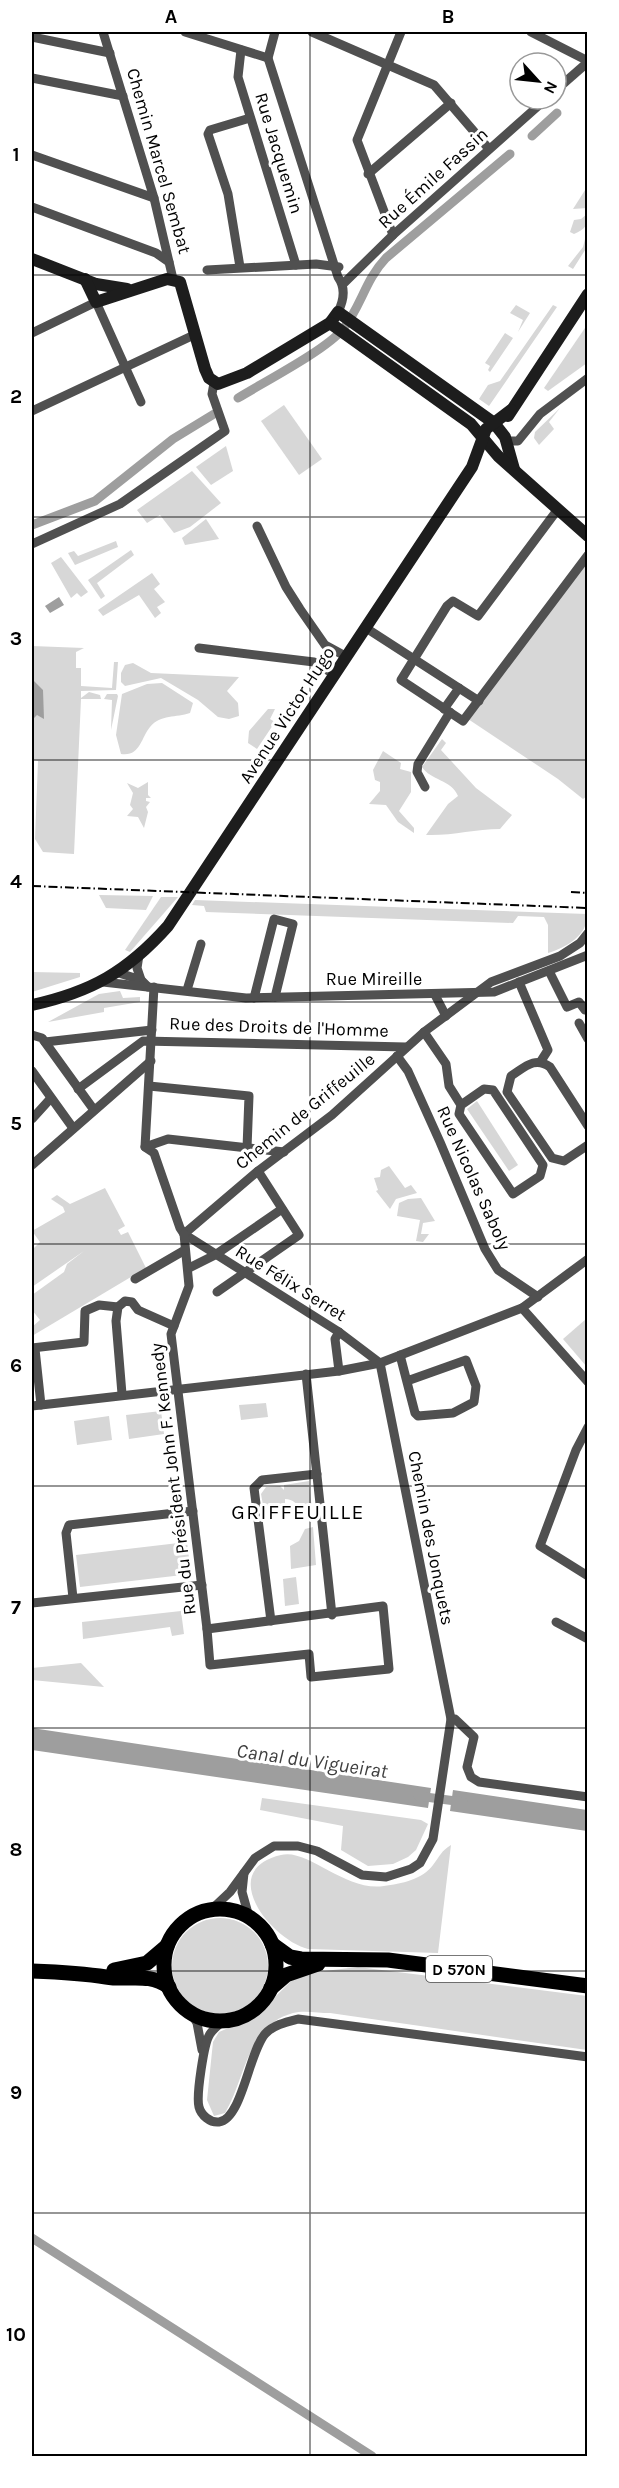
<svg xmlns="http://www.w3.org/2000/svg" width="619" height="2488" font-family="Karla,sans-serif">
	<rect width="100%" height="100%" fill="#fff"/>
	<!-- green -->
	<g fill="#d7d7d7">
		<polygon points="587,187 587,208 573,209"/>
		<path d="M587 214C588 226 585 229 574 234L570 232 574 220 581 219Z"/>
		<polygon points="585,239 587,247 573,269 568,266 583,247"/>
		<polygon points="516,305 530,313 518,332 523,320 510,313"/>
		<polygon points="553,305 557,307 489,406 479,399 488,385 500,381"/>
		<polygon points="587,325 587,363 548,391 544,388"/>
		<polygon points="505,333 513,338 490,372 488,370 490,366 485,363"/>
		<polygon points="284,405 322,459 299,475 261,421"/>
		<polygon points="560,408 549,422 554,429 539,445 534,438 535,432"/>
		<polygon points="226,446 233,471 211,485 196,467"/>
		<polygon points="192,471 221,503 190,527 174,533 160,515 147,523 137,510"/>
		<polygon points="206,519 219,539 185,545 182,538"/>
		<polygon points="116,541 118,547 75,565 68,553 74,551 78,556"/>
		<polygon points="131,550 134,555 97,583 105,596 101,599 88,580"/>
		<polygon points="61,557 88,592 81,597 77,593 71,598 51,563"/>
		<polygon points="587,561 587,796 583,799 558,779 468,719"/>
		<polygon points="152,573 160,584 154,589 165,602 157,607 161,613 155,618 139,595 103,616 98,610"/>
		<polygon points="32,646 84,648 76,652 76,668 81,668 81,686 112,688 114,662 118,662 116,690 81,691 81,698 89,692 100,695 101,699 81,699 74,854 43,852 35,839 38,761 32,760"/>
		<polygon points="133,663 151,673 239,677 227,691 238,703 239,716 229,719 218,717 198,700 161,678 125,686 121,682 121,673 125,665"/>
		<path d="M162 683 193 703 190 713C176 718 161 714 150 727 141 738 140 757 121 754L116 735 122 694 147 684Z"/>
		<polygon points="107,694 117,694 118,696 111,730 112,700 104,699"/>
		<polygon points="268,709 275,709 270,719 275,722 257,749 248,743 249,731"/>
		<path d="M442 739 446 743 441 750 476 788 512 815 500 829C475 829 451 836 426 835L448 804 458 796C452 780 430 780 422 767Z"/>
		<polygon points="383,751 401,763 400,769 411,772 411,792 399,811 414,828 414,833 398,822 386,805 369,804 380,791 380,782 375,780 373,770"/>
		<polygon points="148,782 148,795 151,798 146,798 146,801 150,802 146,807 148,812 144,828 138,817 127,816 133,809 130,805 133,793 127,783 138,788"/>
		<polygon points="99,895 153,896 146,910 106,908"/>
		<polygon points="161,897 178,897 130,952 125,950"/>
		<path d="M195 900 587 914C588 936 566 947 548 953V925L544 917 518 916 513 923 206 912 204 906 192 905Z"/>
		<polygon points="32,972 80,973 80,977 32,992"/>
		<polygon points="120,991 123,998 140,997 140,1002 104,1008 104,1012 48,1022 99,994"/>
		<polygon points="477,1101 518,1165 509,1171 467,1109"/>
		<polygon points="389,1166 405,1188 411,1185 417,1193 396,1199 390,1209 376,1191 378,1190 374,1178 380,1177 381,1170"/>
		<polygon points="105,1188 125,1226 118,1230 121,1235 128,1232 146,1268 32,1336 32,1327 40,1320 32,1310 32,1295 64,1272 67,1264 84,1251 32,1287 32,1250 40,1242 32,1231 65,1212 63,1207 51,1199 57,1195 70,1204"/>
		<polygon points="421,1198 435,1221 423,1223 421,1234 429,1234 423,1242 416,1241 420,1220 397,1216 399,1203 408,1199"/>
		<polygon points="586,1319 588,1321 587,1367 563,1339"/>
		<polygon points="266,1403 268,1417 241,1420 239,1405"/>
		<polygon points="161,1411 164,1434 129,1439 126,1415"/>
		<polygon points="109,1416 112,1440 77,1445 74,1421"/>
		<path d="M309 1481 312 1510 301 1511C298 1504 293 1499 285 1499V1504L263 1505 261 1494 266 1487 280 1486 284 1490V1485Z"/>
		<polygon points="313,1527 316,1565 291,1569 290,1546 299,1541 305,1529"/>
		<polygon points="187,1542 191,1574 80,1587 76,1555"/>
		<polygon points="296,1577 299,1604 285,1606 283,1579"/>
		<polygon points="181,1611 184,1634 172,1636 170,1627 83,1639 82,1622"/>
		<polygon points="81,1663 104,1687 32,1680 32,1668"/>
		<polygon points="262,1798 421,1820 428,1824 416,1850 408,1857 393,1864 368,1866 341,1850 343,1826 260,1810"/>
		<path d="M451 1845 438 1953 308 1949C270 1939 216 1870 281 1855 308 1848 345 1892 384 1886 401 1884 423 1879 433 1865 440 1856 441 1851 451 1845Z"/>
		<circle cx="220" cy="1966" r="48"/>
		<path d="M358 1967 587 1996V2050L330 2013C319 2013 303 2010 293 2013 246 2026 246 2078 225 2113L214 2116 207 2100 213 2042 219 2032 256 2016 291 1981 308 1973Z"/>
	</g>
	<!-- water -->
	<g fill="#9e9e9e">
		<polygon points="59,597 64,605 50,613 45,606"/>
		<polygon points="33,680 43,690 44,719 37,715 32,720"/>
		<polygon points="32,1728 431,1788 428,1808 32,1750"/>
		<polygon points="453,1790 587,1810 587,1831 450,1811"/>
	</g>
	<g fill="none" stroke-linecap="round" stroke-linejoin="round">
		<!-- canal -->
		<g stroke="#9e9e9e" stroke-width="9">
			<polyline points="532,136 557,113"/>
			<path d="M238 398C264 382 326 350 343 329 361 307 365 280 386 258L510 154"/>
			<polyline points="32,525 95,501 173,439 214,414"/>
			<polyline points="418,1796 463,1802"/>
			<polyline points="32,2238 372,2456"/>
		</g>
		<!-- minor -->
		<g stroke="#505050" stroke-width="9">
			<polyline points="103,32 154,198 173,279"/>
			<polyline points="185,32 268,58"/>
			<path d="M275 32 268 58 338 277C346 288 344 300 338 312"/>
			<polyline points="312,32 434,85 489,149"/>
			<polyline points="531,32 588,61"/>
			<polyline points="32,37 110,53"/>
			<polyline points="241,50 238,77 296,265"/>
			<polyline points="32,78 123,96"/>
			<polyline points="556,90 588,62"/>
			<polyline points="32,155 154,198"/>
			<polyline points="368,174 451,103"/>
			<polyline points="32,207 156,253 169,262"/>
			<polyline points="393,235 357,140 401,32"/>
			<polyline points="240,267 228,194 208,134 210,130 250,118"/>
			<polyline points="207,270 316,264 339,267"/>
			<polyline points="343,284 393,235 546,99"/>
			<polyline points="32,333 96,302 141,402"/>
			<polyline points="32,411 196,334"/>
			<polyline points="507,441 518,441 540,414 588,378"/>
			<polyline points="558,509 478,616 453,601 447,606 401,680 463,721 588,555"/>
			<polyline points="257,526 286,587 300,609 325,645 347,657"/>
			<polyline points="32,544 120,504 225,431 212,394 214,383"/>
			<polyline points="366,628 479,701"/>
			<polyline points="199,648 314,662 335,675"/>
			<polyline points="444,709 459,688"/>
			<polyline points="425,787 417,772 418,764 450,712"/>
			<polyline points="139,955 137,968 141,980"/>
			<polyline points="549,971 567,1007 579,1002 585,1010"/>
			<polyline points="119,973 141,980 148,987"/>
			<polyline points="103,982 246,998 494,992 588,955"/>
			<polyline points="519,982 548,1050 541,1061"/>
			<polyline points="154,987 145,1147 154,1153 180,1228 184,1234 339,1332 380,1363"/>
			<polyline points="187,990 201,944"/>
			<polyline points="435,995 446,1016"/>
			<polyline points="254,998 274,919 293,924 275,997"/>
			<polyline points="579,1023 588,1039"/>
			<polyline points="424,1032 446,1064 449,1086 461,1105 459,1114 513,1194 540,1176 543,1165 493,1090 484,1089 461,1105"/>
			<polyline points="32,1035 42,1038 94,1110"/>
			<polyline points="45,1042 152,1030"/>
			<polyline points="397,1056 408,1071 440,1142 485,1249 498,1270 538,1297"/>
			<polyline points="32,1071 73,1128"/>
			<polyline points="149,1086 249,1096 247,1148"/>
			<polyline points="78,1089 143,1041 406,1047"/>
			<polyline points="32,1119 51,1098"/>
			<path d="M588 1126 550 1067C535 1056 525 1067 511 1076L507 1092 552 1158 564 1161 588 1145"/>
			<polyline points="145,1147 168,1139 284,1152"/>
			<polyline points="32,1165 151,1061"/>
			<polyline points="184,1234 258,1171 332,1115 424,1032 491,982 560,956 580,943 588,933"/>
			<polyline points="184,1234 189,1286 171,1334 207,1629"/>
			<polyline points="189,1268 215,1255 282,1209"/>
			<polyline points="135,1279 185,1250"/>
			<polyline points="217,1292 299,1235 258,1171"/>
			<polyline points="522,1308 588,1382"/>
			<polyline points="32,1348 84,1342 85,1311 99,1305 118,1307"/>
			<polyline points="35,1349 41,1405"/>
			<polyline points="400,1355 415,1413 418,1416 453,1413 474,1402 476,1386 466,1360 407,1381"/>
			<polyline points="339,1371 335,1339 339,1332"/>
			<polyline points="306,1374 332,1615"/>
			<polyline points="122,1394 116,1321 118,1307 125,1301 132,1302 138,1310 174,1326"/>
			<polyline points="32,1406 339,1371 380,1363 522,1308 588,1259"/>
			<polyline points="588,1427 576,1450 540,1546 588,1576"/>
			<polyline points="73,1598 66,1533 69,1525 193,1511"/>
			<polyline points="32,1603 202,1585"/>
			<polygon points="383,1606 389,1669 311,1677 309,1654 210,1665 207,1629"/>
			<polyline points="271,1621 254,1488 262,1480 317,1474"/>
			<polyline points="556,1622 588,1639"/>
			<polyline points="451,1719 455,1719 474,1737 467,1767 471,1777 479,1782 588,1797"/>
			<polyline points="244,1873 242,1892 249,1917"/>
			<polyline points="212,1909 230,1892 255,1858 274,1846 298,1846 317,1851 362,1875 386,1877 411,1869 420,1863 433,1839 451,1719 380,1363"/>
			<polyline points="191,2013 197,2023 202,2050"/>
			<path d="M223 2021C219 2025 213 2029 210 2034 204 2042 196 2096 199 2107 201 2115 210 2123 219 2122 242 2119 249 2052 265 2034 273 2025 286 2022 298 2019L588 2057"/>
		</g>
		<!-- secondary -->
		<g stroke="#1d1d1d" stroke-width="12">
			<polyline points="32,259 96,284 127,289"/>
			<polyline points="85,279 96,302 167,279 180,282 205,369 209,378 218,384 247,373 330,323 338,312 494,423 505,437 514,469"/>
			<polyline points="330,323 471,424 498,456 588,536"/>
			<polyline points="508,416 588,294"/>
			<path d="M32 1005C91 992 127 972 168 926L472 467 486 429 511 410"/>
		</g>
		<!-- primary -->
		<g stroke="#000" stroke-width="15">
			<circle cx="220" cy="1965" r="56"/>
			<polyline points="272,1944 290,1957 301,1959 388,1960 588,1986"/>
			<polyline points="114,1970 147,1963 167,1946"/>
			<path d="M32 1971C57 1972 81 1973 106 1977 129 1981 148 1972 169 1987"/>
			<polyline points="271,1988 286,1975 318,1964"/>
		</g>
		<!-- rail -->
		<g stroke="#000" stroke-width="2" stroke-dasharray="9 3 1.5 3" stroke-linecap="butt">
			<polyline points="32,886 588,908"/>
			<polyline points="571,892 588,893"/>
		</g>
	</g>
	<!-- grid -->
	<path fill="none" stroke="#000" stroke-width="1.5" stroke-opacity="0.55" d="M310 32V2456M32 275H588M32 517H588M32 760H588M32 1002H588M32 1244H588M32 1486H588M32 1728H588M32 1971H588M32 2213H588"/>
	<g text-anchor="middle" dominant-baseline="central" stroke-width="6" stroke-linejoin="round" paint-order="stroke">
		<!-- shield labels -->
		<rect fill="#fff" stroke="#4c4c4c" stroke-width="1.5" x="426" y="1956" width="66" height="26" rx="4.5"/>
		<g font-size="16" font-weight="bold" fill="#000">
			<text x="459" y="1969">D 570N</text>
		</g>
		<!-- street labels -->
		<g font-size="18" fill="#000" stroke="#fff">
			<text transform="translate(279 153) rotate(73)">Rue Jacquemin</text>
			<text transform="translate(159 161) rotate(74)">Chemin Marcel Sembat</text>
			<text transform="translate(433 178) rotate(-42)">Rue Émile Fassin</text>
			<text transform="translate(287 715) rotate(-57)">Avenue Victor Hugo</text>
			<text x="374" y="979">Rue Mireille</text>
			<text transform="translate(279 1027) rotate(2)">Rue des Droits de l'Homme</text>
			<text transform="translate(305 1111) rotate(-39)">Chemin de Griffeuille</text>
			<text transform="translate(474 1178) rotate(66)">Rue Nicolas Saboly</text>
			<text transform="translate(291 1283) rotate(32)">Rue Félix Serret</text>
			<text transform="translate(173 1479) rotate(-97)">Rue du Président John F. Kennedy</text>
			<text transform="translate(431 1538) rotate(79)">Chemin des Jonquets</text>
		</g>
		<!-- water labels -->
		<g font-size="20" font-style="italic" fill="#3f3f3f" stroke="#fff">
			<text transform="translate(312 1761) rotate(8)">Canal du Vigueirat</text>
		</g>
		<!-- quarter labels -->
		<g font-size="21" letter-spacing="1.5" fill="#000" stroke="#fff">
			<text x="298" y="1512">GRIFFEUILLE</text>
		</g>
	</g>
	<!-- border -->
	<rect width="619" height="2488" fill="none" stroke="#ffffff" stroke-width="66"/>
	<!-- north arrow -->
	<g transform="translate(538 81) rotate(117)"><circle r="28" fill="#ffffff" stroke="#999999" stroke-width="1.5"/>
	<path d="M0-4.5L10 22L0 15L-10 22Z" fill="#000000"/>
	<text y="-9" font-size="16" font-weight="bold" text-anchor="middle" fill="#000000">N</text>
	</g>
	<rect x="33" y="33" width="553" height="2422" fill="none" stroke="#000" stroke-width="2"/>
	<g font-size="20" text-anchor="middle" font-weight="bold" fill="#000">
		<text x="171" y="23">A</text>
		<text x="448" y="23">B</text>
		<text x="16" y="161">1</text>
		<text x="16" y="403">2</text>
		<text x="16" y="645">3</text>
		<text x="16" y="888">4</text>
		<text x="16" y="1130">5</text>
		<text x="16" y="1372">6</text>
		<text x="16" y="1614">7</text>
		<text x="16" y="1856">8</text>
		<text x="16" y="2099">9</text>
		<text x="16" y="2341">10</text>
	</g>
</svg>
